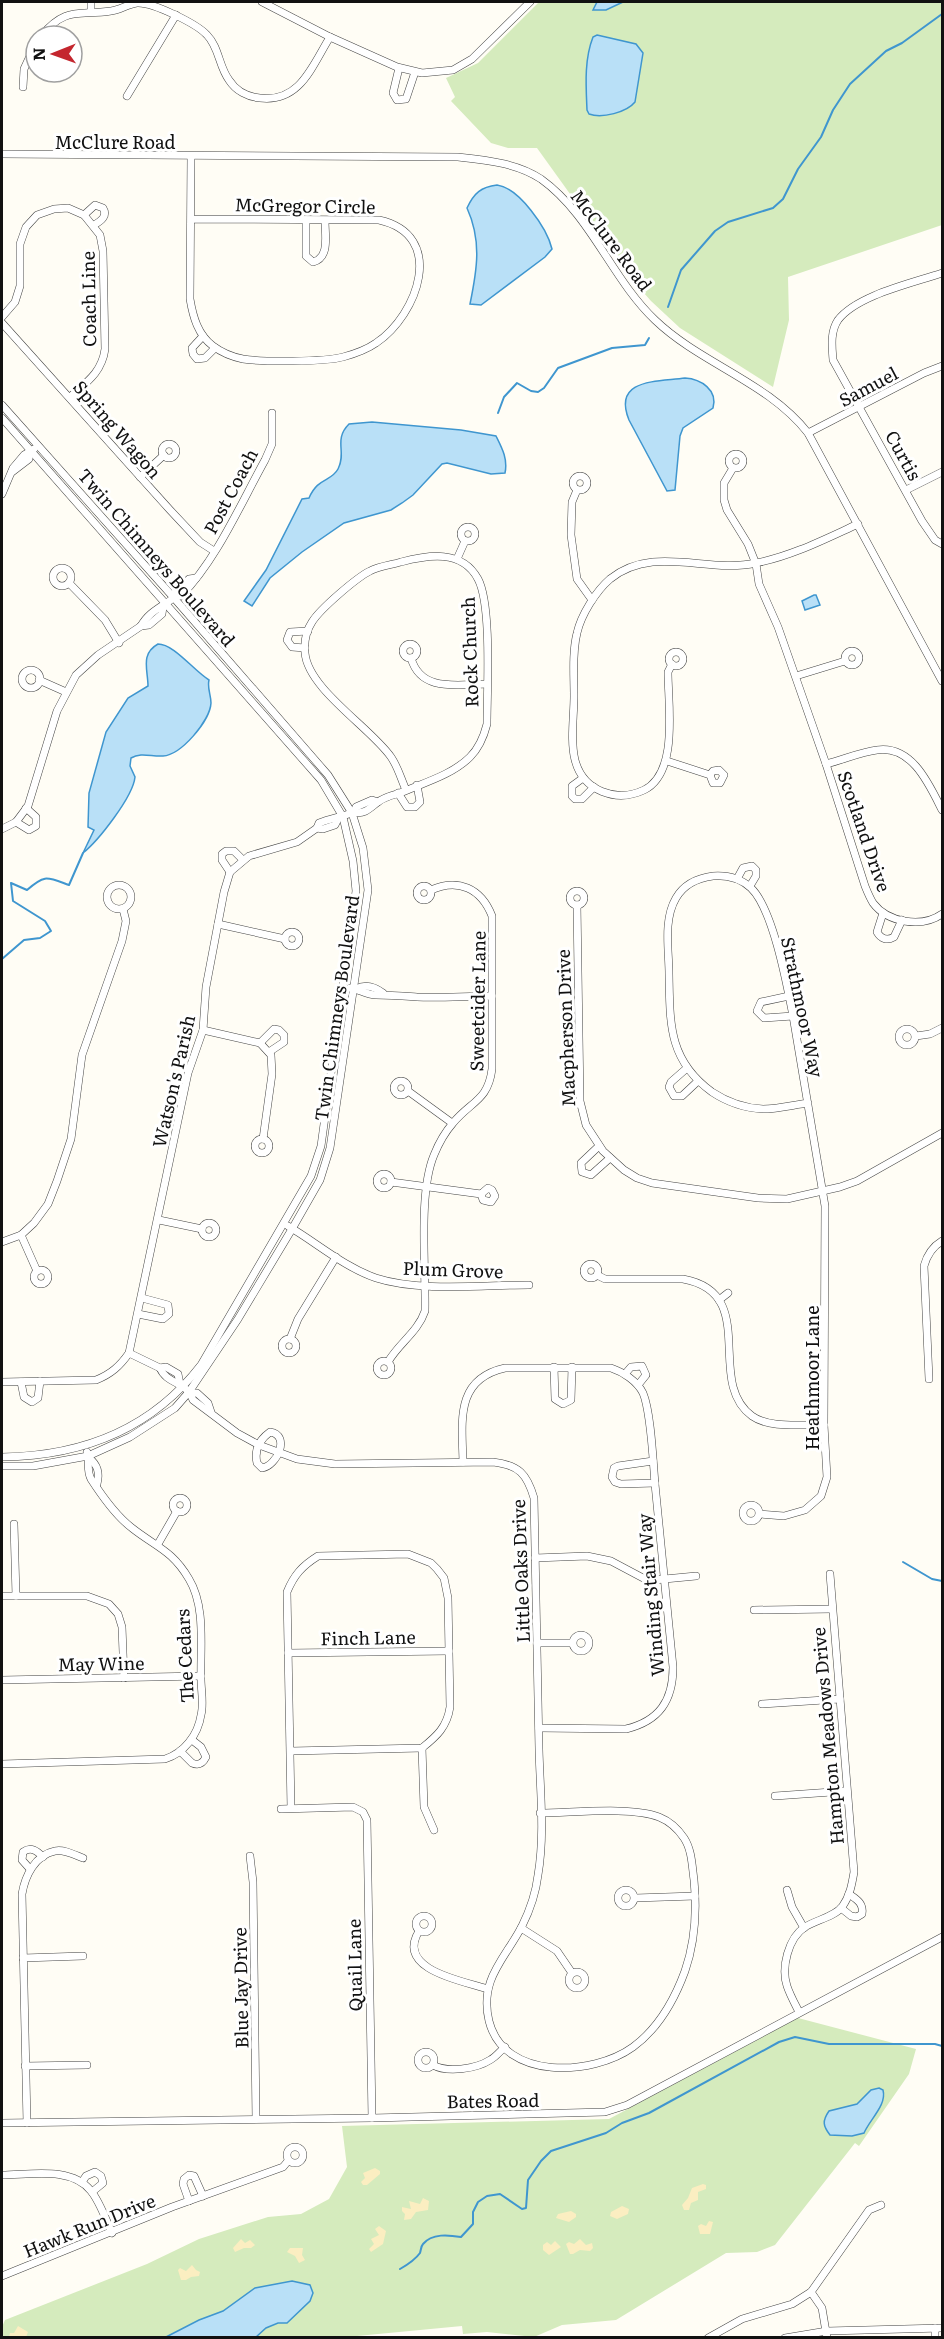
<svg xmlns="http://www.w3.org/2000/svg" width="944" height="2339" font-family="Literata,serif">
	<rect width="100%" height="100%" fill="#fffdf5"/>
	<!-- green -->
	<g fill="#d5ebbd">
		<polygon points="539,2 942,2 942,225 788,277 789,320 773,387 680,328 651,301 629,276 537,148 508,148 491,143 451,101 455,97 446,78 478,63"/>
		<polygon points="798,2018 916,2049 909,2074 859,2146 855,2143 775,2245 757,2252 726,2253 616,2320 562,2325 534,2337 487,2332 463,2334 462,2326 336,2338 2,2338 2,2327 5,2320 147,2264 199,2239 268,2217 301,2214 329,2199 347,2167 342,2126 609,2119"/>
	</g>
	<!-- sand -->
	<g fill="#fbeec1">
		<polygon points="375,2168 380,2171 380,2174 367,2185 363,2185 361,2182 365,2178 363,2173"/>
		<polygon points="703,2184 706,2185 706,2189 698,2192 698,2200 691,2203 689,2210 684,2210 682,2205 688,2198 692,2188"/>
		<polygon points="423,2198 429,2201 428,2210 416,2212 411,2219 404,2220 405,2214 402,2211 402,2207 411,2209 409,2201 420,2204"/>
		<polygon points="622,2206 629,2209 628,2214 617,2219 610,2216 611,2212"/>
		<polygon points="571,2211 576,2214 576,2217 569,2222 556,2218 558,2214"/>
		<polygon points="709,2221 713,2222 710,2234 700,2234 698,2226 701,2224 706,2226"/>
		<polygon points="379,2226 386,2231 383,2244 371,2252 369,2249 374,2244 371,2239 379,2235 375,2229"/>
		<polygon points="241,2239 245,2243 250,2240 255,2245 251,2248 244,2248 235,2252 233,2248"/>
		<polygon points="580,2239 586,2245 592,2243 593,2248 590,2251 580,2250 573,2254 570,2254 566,2244 569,2242 574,2244"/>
		<polygon points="555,2241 561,2247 549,2255 543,2250 543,2245 547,2242 551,2245"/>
		<polygon points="290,2248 303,2248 302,2255 305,2260 299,2263 295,2256 287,2252"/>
		<polygon points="192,2265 196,2270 200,2272 199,2276 191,2277 186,2280 181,2280 178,2270 180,2268 186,2271"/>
		<polygon points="18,2326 28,2332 26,2337 9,2337 10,2333 14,2333"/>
	</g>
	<!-- water -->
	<g fill="#b9e0f7" stroke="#3f96cf" stroke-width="1.5">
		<polygon points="597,2 623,2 606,10 593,10"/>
		<path d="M597 35 636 44 643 53 635 102C627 112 602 119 589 114L587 110C586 86 584 60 593 37Z"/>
		<path d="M497 185C519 188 547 228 552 249L545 257 481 305 470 304C477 270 482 241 467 208 474 193 481 187 497 185Z"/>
		<path d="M685 378C701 379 718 390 713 408L683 428 680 436 675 490 667 491 629 420C612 378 658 382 685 378Z"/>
		<path d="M372 422 461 430 496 436C502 448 508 459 505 473L491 474 447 463 442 464 413 495 402 503 391 510 344 523 302 552 270 578 252 606 244 601 266 570 302 499 309 498C318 477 331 482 338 469 347 452 333 440 349 424Z"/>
		<polygon points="814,595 816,595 820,605 805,610 802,601"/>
		<path d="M158 644C174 644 193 670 209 680 207 688 211 695 211 703 210 721 181 755 163 756 152 757 141 752 131 758L130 766 135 777C133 797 98 841 83 853L94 830 88 827 89 793 106 732 128 698 148 686C148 670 140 654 158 644Z"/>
		<path d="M879 2088 883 2090C887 2105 870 2119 864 2133L852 2136 830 2135C823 2126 822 2121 829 2111L857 2104 871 2090Z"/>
		<polygon points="292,2281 310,2285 313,2293 310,2301 287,2323 278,2323 266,2328 256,2337 166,2337 199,2320 223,2311 255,2288"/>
	</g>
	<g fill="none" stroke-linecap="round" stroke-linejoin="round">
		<!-- stream -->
		<g stroke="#3f96cf" stroke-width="2">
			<polyline points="668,307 681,270 715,231 728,222 773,208 783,199 798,169 821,137 833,110 850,84 886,51 902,43 942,14"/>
			<polyline points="498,413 504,397 517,383 531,391 538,392 544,388 558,368 612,348 645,345 649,338"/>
			<path d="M2 959 24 940 40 938 51 931 45 921 13 901 11 883 27 890C45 874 47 877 69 885L83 853"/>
			<polyline points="903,1562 932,1579 942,1581"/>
			<path d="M400 2269C407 2265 415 2260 420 2253 421 2250 421 2246 423 2244 432 2233 449 2235 461 2237L473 2224V2212L478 2202 487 2196 500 2194 522 2209 526 2208 528 2180 541 2161 551 2151 606 2133 622 2123 649 2113 779 2042 795 2037 829 2044H935L942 2046"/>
		</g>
		<defs>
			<g id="minor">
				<polyline points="262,2 330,37 397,67 422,73 453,70 472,59 530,2"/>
				<polyline points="91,11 91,2"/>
				<path d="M41 36C66 6 78 16 111 11 120 10 128 4 137 3 153 2 197 24 207 35 219 47 219 67 229 80 236 91 248 97 260 98 300 103 312 66 330 37"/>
				<polyline points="399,68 393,93 397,100 406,99 415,72"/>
				<polyline points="23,87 24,69 36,43"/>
				<polyline points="127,96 176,15"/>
				<path d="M2 154 458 157C486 160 517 163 541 179 591 215 611 278 655 320 701 364 768 382 808 433L942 681"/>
				<path d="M191 156 190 299C193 317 198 335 213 346 221 352 233 357 243 359 262 362 324 362 343 357 354 354 366 350 376 343 418 315 447 235 379 220L191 219"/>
				<path d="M84 215 95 205 103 208C108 216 101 221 94 225"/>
				<path d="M306 220V256L313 262C330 258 325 235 325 221"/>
				<path d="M942 273C913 283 857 295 838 320 830 332 832 347 833 360L922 521 935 540 942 544"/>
				<path d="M2 317 15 302 20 286V244L26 227 37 215 54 209 68 208 84 215 100 235 103 251 105 349C102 372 87 382 70 397"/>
				<polyline points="2,323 170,510 200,542 214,551"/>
				<polyline points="203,336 192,348 193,354 197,359 205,358 215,348"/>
				<polyline points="2,405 174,598 328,775 352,813 363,848 368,890 330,1148 320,1180 292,1229 238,1319 189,1392 175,1408 130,1437 88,1456 33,1466 2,1466"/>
				<path d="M2 418 321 780 343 817 353 861 356 891 321 1146 311 1176 201 1365C151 1430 82 1456 2 1457"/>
				<polyline points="808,433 924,373 942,366"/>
				<circle cx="169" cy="451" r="7"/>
				<circle cx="736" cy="461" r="7"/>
				<polyline points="733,468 724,483 724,500 727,510 748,544 756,564 759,584 778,627 826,764"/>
				<polyline points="12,472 29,459 29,453"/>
				<circle cx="580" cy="483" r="7"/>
				<polyline points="140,477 164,455"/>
				<polyline points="577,490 572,502 571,535 577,579 592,600"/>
				<polyline points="906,490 942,472"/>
				<polyline points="2,494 13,468 24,455 34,449"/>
				<circle cx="468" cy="534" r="7"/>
				<polyline points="457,559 465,541"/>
				<circle cx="62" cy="577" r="9"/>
				<polyline points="69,583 105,620 119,643"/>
				<path d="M176 596H181C217 559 240 505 265 460L272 444V413"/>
				<polyline points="141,626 149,625 162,614 163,607"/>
				<circle cx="410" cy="651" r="7"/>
				<polyline points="305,648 292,647 287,640 290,632 308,631"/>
				<circle cx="852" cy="658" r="7"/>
				<circle cx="676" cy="659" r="7"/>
				<path d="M411 658C421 693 458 684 487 684"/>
				<path d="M672 664 668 672C668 705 679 773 644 790 616 803 583 791 575 760 570 741 574 716 574 696 574 675 572 653 577 633 581 615 596 591 610 579 654 544 707 574 756 563 792 556 825 539 858 524"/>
				<circle cx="31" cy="679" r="9"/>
				<polyline points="796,676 845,661"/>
				<polyline points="39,680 66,692"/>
				<polyline points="667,761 710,775 713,783 720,783 724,775 719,770 713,771 710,775"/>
				<polyline points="583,778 572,786 572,796 575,799 582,799 594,787"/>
				<polyline points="398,793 407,807 415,807 420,802 417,785"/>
				<path d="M942 810C929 784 912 745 877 750 860 752 843 760 826 764L865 886C867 891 870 898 873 903 888 923 922 928 942 914"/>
				<polyline points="354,812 356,807 372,800 378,802"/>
				<polyline points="16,822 29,830 36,826 36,817 26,808"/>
				<polyline points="317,828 323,829 335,825 338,819"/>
				<path d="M2 829 16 822 28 806 57 711 76 675 98 655 141 626C149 611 164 606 176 596L175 592 189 579 196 578"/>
				<polyline points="230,872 222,860 222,854 226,851 234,851 243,860"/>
				<polyline points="737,879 743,868 752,866 756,870 756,876 750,886"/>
				<circle cx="119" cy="897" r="12"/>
				<circle cx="424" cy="893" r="7"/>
				<circle cx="577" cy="898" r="7"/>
				<polyline points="577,905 580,1101 586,1125 603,1151 624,1170 637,1178 652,1183 758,1198 787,1199 840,1187 857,1181 942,1133"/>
				<path d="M883 913 877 932C881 939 887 941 894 937L902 920"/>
				<polyline points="218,924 285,939"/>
				<circle cx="292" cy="939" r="7"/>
				<path d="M350 988C359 989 366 995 376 995 390 995 403 996 417 997 442 998 467 996 492 996"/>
				<path d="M356 989C365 984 375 987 383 993"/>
				<polyline points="789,996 761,1002 757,1011 764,1018 793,1016"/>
				<circle cx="907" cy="1037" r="8"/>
				<polyline points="203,1030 260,1043 271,1055 272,1074 263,1139"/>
				<polyline points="916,1036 930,1034 942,1028"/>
				<polyline points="260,1043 274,1029 279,1030 284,1035 284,1042 269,1052"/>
				<polyline points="687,1068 671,1082 669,1087 674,1096 682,1096 698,1081"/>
				<circle cx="401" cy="1088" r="7"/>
				<polyline points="408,1091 452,1123"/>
				<circle cx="262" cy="1146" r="7"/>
				<polyline points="599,1146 581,1163 582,1172 591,1175 610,1158"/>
				<circle cx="384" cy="1181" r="7"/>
				<polyline points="391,1182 481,1194 488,1188 492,1190 495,1196 491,1202 483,1200 481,1194"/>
				<polyline points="159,1220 202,1229"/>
				<circle cx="209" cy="1230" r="7"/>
				<path d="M288 1226C317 1243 344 1267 376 1278 419 1292 483 1285 529 1285"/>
				<polyline points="21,1235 37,1271"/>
				<polyline points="2,1242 21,1235 34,1223 48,1204 57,1181 71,1139 82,1055 122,941 126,921 123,909"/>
				<circle cx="591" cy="1271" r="7"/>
				<circle cx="41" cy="1277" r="7"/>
				<path d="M597 1275 605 1279H683C761 1293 704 1381 752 1416 770 1429 802 1424 824 1425"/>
				<polyline points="719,1300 728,1293"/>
				<polyline points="138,1314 163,1319 169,1314 168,1305 142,1298"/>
				<circle cx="289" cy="1346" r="7"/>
				<polyline points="290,1339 298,1319 336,1257"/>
				<path d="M129 1353 160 1368C167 1385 187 1381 193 1400L237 1433 259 1445 297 1459 335 1464 493 1462C519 1465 527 1474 534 1498 536 1582 538 1666 539 1749 540 1790 545 1834 538 1875 536 1892 530 1910 522 1926 505 1959 479 1979 489 2021 504 2081 593 2076 633 2047 659 2028 674 2001 685 1971 695 1942 697 1911 694 1880 692 1866 692 1850 684 1838 678 1829 669 1821 659 1817 631 1806 572 1813 540 1813"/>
				<circle cx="384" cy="1368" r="7"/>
				<path d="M388 1362C399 1343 418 1332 425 1311 426 1268 418 1193 434 1155 438 1145 446 1131 453 1123 471 1101 488 1101 492 1069V916C481 888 458 878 431 890"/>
				<polyline points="554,1367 555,1399 563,1404 571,1400 572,1367"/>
				<polyline points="160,1368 166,1367 178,1374 180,1384"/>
				<polyline points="625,1374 631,1367 642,1366 646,1375 638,1385"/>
				<path d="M929 1379 924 1266C927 1255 932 1247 942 1241"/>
				<path d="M2 1382 96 1380C111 1374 120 1366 129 1353L188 1073 203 1030 206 987 224 892 230 872 249 856 297 842 317 828 319 823C332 818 342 817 354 812 365 815 371 807 378 802 384 797 393 795 400 793 423 783 452 775 470 757 479 748 484 736 487 724 487 691 492 605 478 579 462 549 428 555 401 562 391 565 379 566 370 571 356 578 320 609 312 622 306 631 304 642 305 653 308 689 371 728 391 757 398 767 401 779 406 790"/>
				<polyline points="21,1382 24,1397 32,1402 38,1398 40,1381"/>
				<polyline points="191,1393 197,1393 208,1403 211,1412"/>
				<path d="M270 1432C291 1435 277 1466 262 1468L257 1463C254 1450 259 1440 270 1432Z"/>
				<path d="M89 1458C98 1465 100 1473 97 1484"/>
				<polyline points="653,1461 618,1466 614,1468 612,1477 615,1482 621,1484 655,1483"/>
				<path d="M463 1462C462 1421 455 1379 505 1368H611C623 1372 637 1381 643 1393 651 1412 653 1461 655 1484 661 1545 667 1606 673 1667 673 1701 659 1721 626 1729L539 1728"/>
				<circle cx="180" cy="1505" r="7"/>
				<circle cx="751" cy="1513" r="8"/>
				<path d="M760 1514 784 1516 805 1510 821 1496 827 1477 824 1425 825 1206 793 1016C787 985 773 909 751 888 740 878 727 875 713 876 698 878 684 884 676 898 663 920 669 950 669 974 670 1023 668 1060 712 1092 727 1102 744 1108 763 1109 777 1109 793 1105 808 1103"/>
				<polyline points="14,1524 16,1596"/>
				<polyline points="158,1544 177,1511"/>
				<polyline points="535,1558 587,1556 611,1561 643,1578 654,1580 696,1576"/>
				<polyline points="2,1596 87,1596 109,1604 118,1614 122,1627 124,1678"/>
				<polyline points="754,1610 832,1609"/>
				<circle cx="581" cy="1643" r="8"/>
				<polyline points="537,1643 572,1643"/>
				<polyline points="288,1653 449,1651"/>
				<polyline points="2,1680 201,1676"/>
				<polyline points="762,1704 840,1699"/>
				<polyline points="422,1748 424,1807 434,1830"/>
				<path d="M180 1751 192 1763C199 1766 203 1763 206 1757L201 1747 192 1740"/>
				<path d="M291 1751 422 1748C437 1736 447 1727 450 1707L448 1598 444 1578 437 1569 431 1563 408 1554 318 1556C302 1566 294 1575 287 1592L291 1808"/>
				<path d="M2 1764 165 1759C184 1753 198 1735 201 1715 204 1704 201 1690 201 1679 200 1647 206 1607 189 1579 172 1550 156 1547 132 1528 116 1516 102 1496 91 1479 86 1470 90 1461 87 1452"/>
				<polyline points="775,1796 846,1791"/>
				<polyline points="281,1809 353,1807 363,1812 367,1820 372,2118"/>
				<polyline points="250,1856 253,1882 256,2119"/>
				<path d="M30 1869 22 1860 23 1852C31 1846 37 1851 43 1857"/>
				<circle cx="626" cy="1898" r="8"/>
				<polyline points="787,1890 792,1907 804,1928"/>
				<polyline points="635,1898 695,1896"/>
				<path d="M841 1908 851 1916 857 1917 862 1914C864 1903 856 1899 849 1894"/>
				<circle cx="424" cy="1924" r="8"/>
				<polyline points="521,1928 557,1951 572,1973"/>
				<path d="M419 1931C395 1970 463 1981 488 1989"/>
				<polyline points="23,1958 83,1956"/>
				<circle cx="577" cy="1980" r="8"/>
				<path d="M799 2012C795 2004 790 1995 787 1986 781 1968 788 1938 805 1927 816 1920 834 1917 842 1907 850 1896 852 1884 854 1872L830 1574"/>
				<circle cx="426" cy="2060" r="8"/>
				<path d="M433 2065C447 2073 476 2069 490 2060 496 2057 500 2051 505 2047"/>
				<polyline points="25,2066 87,2065"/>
				<polyline points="2,2123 372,2118 605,2112 627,2105 942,1937"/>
				<path d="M27 2123 22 1894C25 1876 35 1855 55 1851 64 1849 75 1855 83 1858"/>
				<circle cx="295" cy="2155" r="8"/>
				<path d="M2 2175C30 2175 71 2166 91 2191 100 2202 106 2220 112 2233"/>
				<polyline points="82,2182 86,2176 95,2172 101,2176 103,2183 92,2192"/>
				<polyline points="189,2201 183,2184 184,2179 189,2175 194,2176 203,2196"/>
				<polyline points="2,2276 172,2207 283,2167 288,2161"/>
				<polyline points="811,2292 822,2308 827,2338"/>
				<polyline points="708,2338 742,2319 792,2304 811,2292 869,2210 881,2205"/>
				<polyline points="785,2338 827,2331 942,2328"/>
				<polyline points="935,2338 935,2328"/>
			</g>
		</defs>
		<!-- minor casing -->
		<use href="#minor" stroke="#444" stroke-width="8"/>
		<!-- minor -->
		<use href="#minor" stroke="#fff" stroke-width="7"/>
	</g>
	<g text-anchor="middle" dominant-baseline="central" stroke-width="6" stroke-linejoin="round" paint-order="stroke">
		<!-- street labels -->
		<g font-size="18" fill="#111" stroke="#fff">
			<text x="115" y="141">McClure Road</text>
			<text transform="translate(305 205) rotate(1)">McGregor Circle</text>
			<text transform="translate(612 240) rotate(53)">McClure Road</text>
			<text transform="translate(88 299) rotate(-91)">Coach Line</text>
			<text transform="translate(868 386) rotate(-28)">Samuel</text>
			<text transform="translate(118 429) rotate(49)">Spring Wagon</text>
			<text transform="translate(904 455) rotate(61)">Curtis</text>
			<text transform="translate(230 491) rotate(-62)">Post Coach</text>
			<text transform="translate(157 557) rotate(49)">Twin Chimneys Boulevard</text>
			<text transform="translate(469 652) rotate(-92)">Rock Church</text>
			<text transform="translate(865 831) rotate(71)">Scotland Drive</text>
			<text transform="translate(477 1001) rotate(-89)">Sweetcider Lane</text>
			<text transform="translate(803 1007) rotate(78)">Strathmoor Way</text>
			<text transform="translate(336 1008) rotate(-82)">Twin Chimneys Boulevard</text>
			<text transform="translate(565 1028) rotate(-92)">Macpherson Drive</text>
			<text transform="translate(173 1081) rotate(-77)">Watson's Parish</text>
			<text transform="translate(453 1269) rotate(2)">Plum Grove</text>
			<text transform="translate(811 1378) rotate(-90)">Heathmoor Lane</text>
			<text transform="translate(520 1571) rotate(-92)">Little Oaks Drive</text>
			<text transform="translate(650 1595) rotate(-95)">Winding Stair Way</text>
			<text transform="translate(368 1637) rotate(-1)">Finch Lane</text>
			<text transform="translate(184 1656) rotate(-93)">The Cedars</text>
			<text transform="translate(101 1663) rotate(-1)">May Wine</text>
			<text transform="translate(827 1736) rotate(-95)">Hampton Meadows Drive</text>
			<text transform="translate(354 1965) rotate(-91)">Quail Lane</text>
			<text transform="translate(240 1988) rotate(-91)">Blue Jay Drive</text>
			<text transform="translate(493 2100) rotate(-1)">Bates Road</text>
			<text transform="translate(89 2225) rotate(-22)">Hawk Run Drive</text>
		</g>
	</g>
	<!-- border -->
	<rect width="944" height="2339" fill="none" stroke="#111111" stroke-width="6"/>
	<!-- north arrow -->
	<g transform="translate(54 54) rotate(269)"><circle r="28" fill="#ffffff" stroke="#a0a0a0" stroke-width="1.5"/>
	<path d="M0-4.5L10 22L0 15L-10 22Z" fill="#c4262e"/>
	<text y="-9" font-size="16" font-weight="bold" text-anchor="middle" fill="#111111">N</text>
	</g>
</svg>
